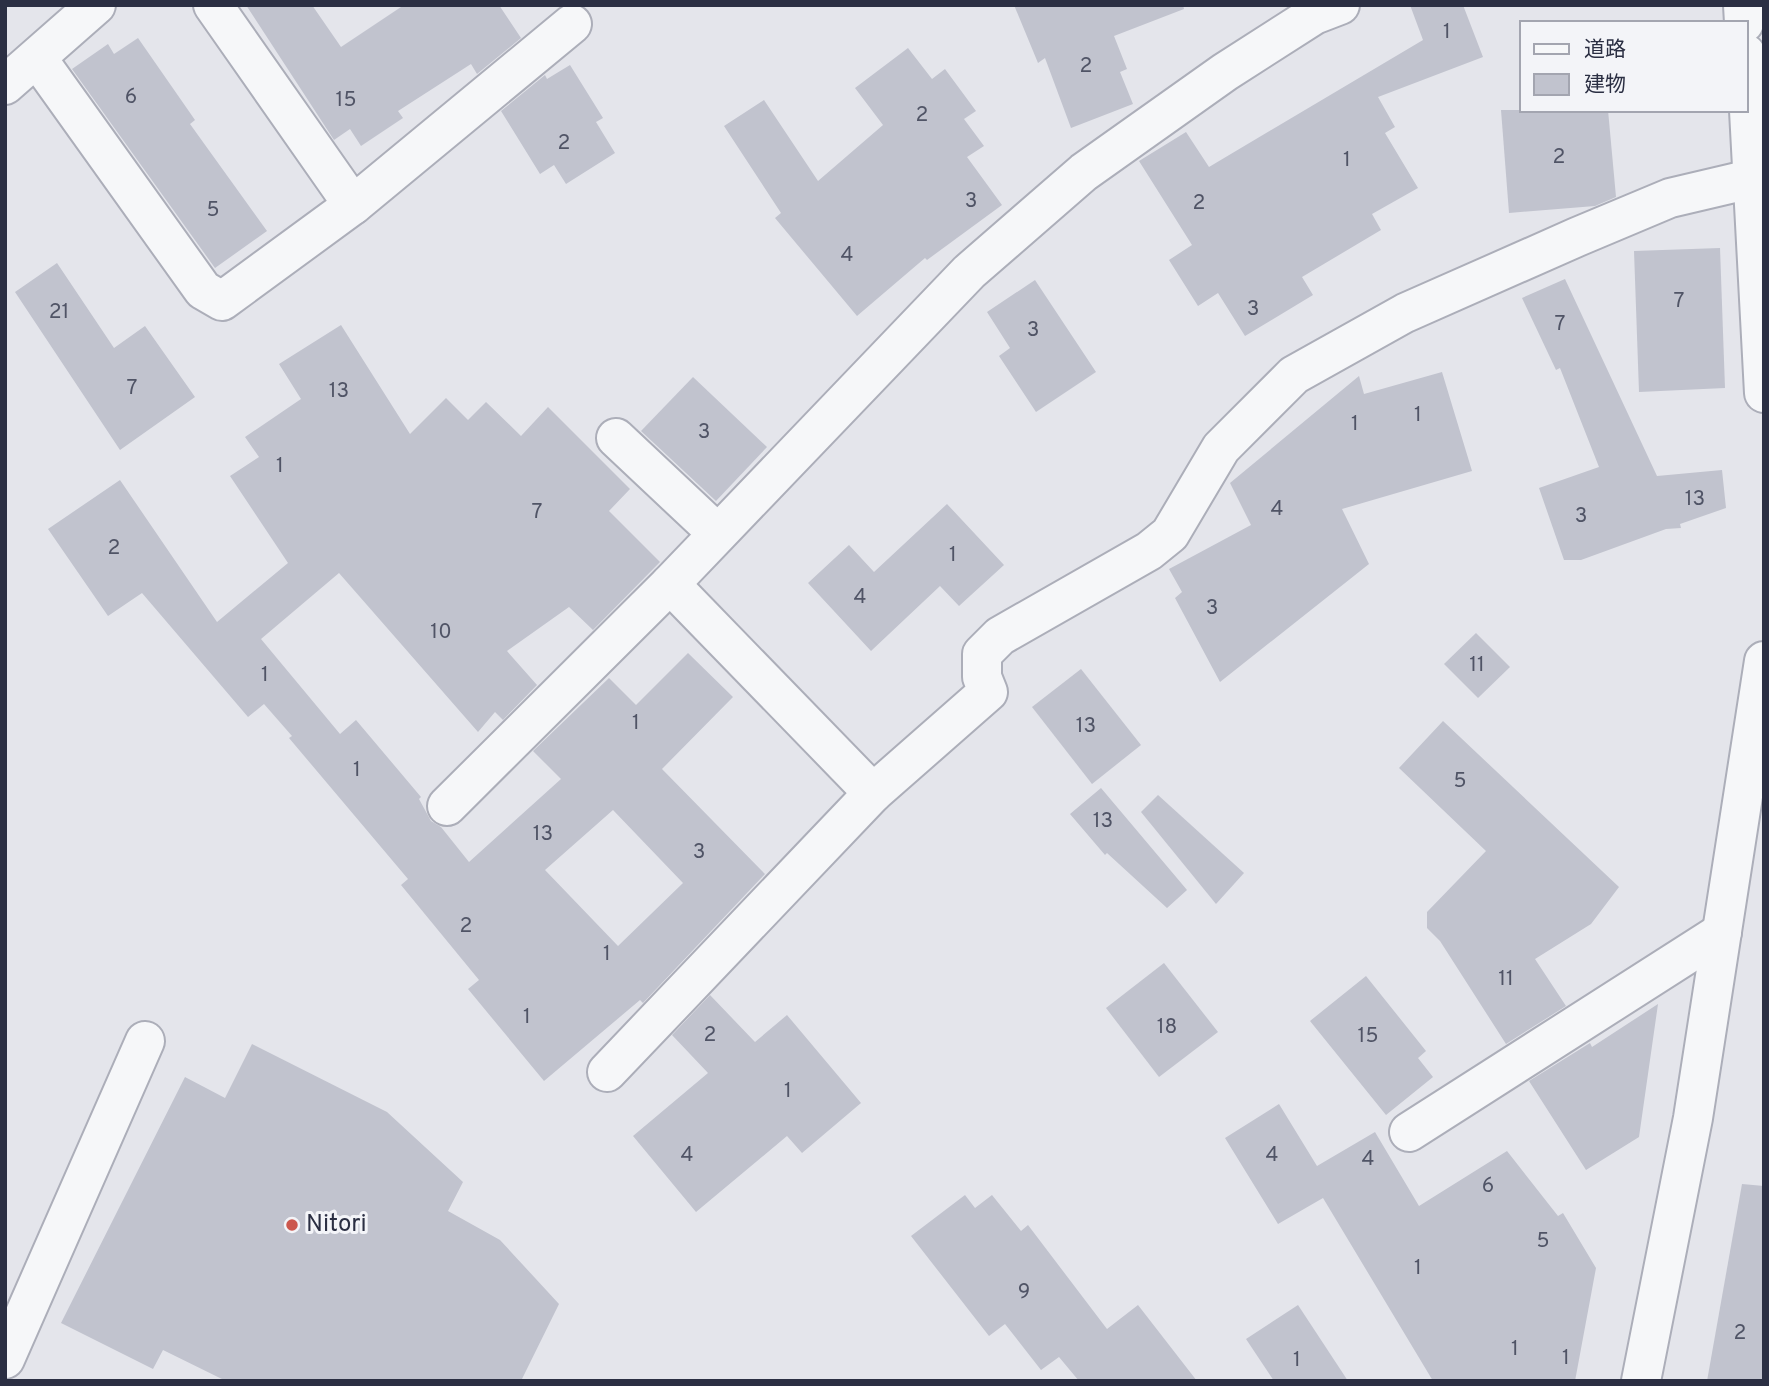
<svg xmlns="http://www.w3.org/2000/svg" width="1769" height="1386" font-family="Overpass,'Noto Sans JP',sans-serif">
	<rect width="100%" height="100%" fill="#e4e5eb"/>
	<!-- building -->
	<g fill="#c1c3ce" fill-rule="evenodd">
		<polygon points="246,5 312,5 341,47 404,5 499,5 521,38 477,74 471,64 398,111 403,118 361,146 350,129 334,140"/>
		<polygon points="1014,5 1183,5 1184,9 1114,36 1127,69 1120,72 1133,104 1071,128 1045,58 1038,63"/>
		<polygon points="1410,5 1463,5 1483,57 1378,97 1395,127 1385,133 1418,188 1372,214 1381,230 1302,277 1313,295 1245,336 1218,293 1198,306 1169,260 1192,245 1139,161 1186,132 1209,167 1423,40"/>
		<polygon points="138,38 195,120 190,124 267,231 215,268 72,69 108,44 114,54"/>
		<polygon points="908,48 932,79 945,69 976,111 964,119 984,146 967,157 1002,205 927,260 925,258 857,316 775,218 781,213 724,126 764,100 818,181 883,125 855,88"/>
		<polygon points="570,65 603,118 596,122 615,153 566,184 554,165 540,174 501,111 545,75 547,79"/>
		<polygon points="1501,110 1608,110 1616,197 1595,206 1509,213"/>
		<polygon points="1720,248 1725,388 1639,392 1634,251"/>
		<polygon points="57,263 114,348 145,326 195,397 120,450 15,292"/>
		<polygon points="1565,279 1657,476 1722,470 1726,508 1680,524 1681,528 1666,529 1581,560 1564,560 1539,488 1599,467 1560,368 1556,370 1522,298"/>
		<polygon points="1035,280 1096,372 1036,412 999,356 1010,348 987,312"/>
		<path d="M341 325 410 434 446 398 468 420 486 402 521 436 548 407 630 489 609 511 660 562 593 630 569 607 507 651 537 685 503 720 495 712 478 732 339 573 261 639 340 734 356 720 421 797 419 799 431 821 441 827 469 862 561 779 533 751 609 678 636 705 688 653 733 697 662 769 765 874 643 1003 640 1000 544 1081 468 989 479 980 401 885 408 879 289 738 292 736 264 704 248 717 142 593 108 616 48 529 120 480 217 622 288 563 230 476 259 457 245 437 301 399 279 364ZM613 810 683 883 618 946 545 870Z"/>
		<polygon points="1442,372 1472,471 1342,509 1369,564 1220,682 1175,598 1182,592 1169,569 1251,525 1230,483 1359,376 1364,394"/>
		<polygon points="693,377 767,447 716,501 641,431"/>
		<polygon points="947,504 1004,565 959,606 940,586 871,651 808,583 849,545 874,572"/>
		<polygon points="1476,633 1510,667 1478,698 1444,664"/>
		<polygon points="1081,669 1141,745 1092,784 1032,707"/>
		<polygon points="1443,721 1619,887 1591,924 1535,959 1566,1006 1506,1044 1440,941 1427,928 1427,912 1486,851 1399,768"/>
		<polygon points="1101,788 1187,890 1167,908 1107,853 1105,855 1070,814"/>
		<polygon points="1158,795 1244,873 1216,904 1141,812"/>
		<polygon points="1164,963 1218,1032 1159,1077 1106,1008"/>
		<polygon points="1366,976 1426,1051 1418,1058 1433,1077 1386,1115 1310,1021"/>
		<polygon points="710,995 755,1042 787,1015 861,1103 802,1153 787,1136 696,1212 633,1136 708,1073 672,1035"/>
		<polygon points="1658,1004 1639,1137 1586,1170 1529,1081 1590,1043 1592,1047"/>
		<polygon points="252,1044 387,1112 463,1182 448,1211 500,1240 559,1304 521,1381 226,1381 163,1350 153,1369 61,1323 185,1077 225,1098"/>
		<polygon points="1279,1104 1317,1166 1375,1132 1419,1206 1507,1151 1558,1216 1563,1213 1596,1268 1575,1381 1433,1381 1323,1198 1278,1224 1225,1138"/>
		<polygon points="1742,1184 1764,1186 1764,1381 1707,1381"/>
		<polygon points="965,1195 975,1208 992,1195 1021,1231 1028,1225 1107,1329 1138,1305 1197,1381 1079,1381 1059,1357 1041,1370 1005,1324 989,1336 911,1236"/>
		<polygon points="1298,1305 1348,1381 1274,1381 1246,1339"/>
	</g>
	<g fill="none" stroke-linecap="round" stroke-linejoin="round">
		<defs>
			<g id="minor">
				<polyline points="1743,5 1744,23"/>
				<polyline points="1746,54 1764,393"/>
				<polyline points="37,58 203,290 222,301 353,205 213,5"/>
				<polyline points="5,85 96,5"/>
				<polyline points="353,205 572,24"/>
				<polyline points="616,438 717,533"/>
				<polyline points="670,584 873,793"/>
				<polyline points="447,806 670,584 969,272 1084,172 1225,72 1314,15 1340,5"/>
				<polyline points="607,1072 873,793 988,692 982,677 982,654 1000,636 1149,551 1170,534 1221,448 1294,375 1405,313 1577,237 1670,198 1755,178"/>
				<polyline points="1409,1132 1722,932"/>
				<polyline points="5,1359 145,1041"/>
				<polyline points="1641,1381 1693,1118 1764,661"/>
			</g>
		</defs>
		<!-- minor casing -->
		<use href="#minor" stroke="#acaeb9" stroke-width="42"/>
		<!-- minor -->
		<use href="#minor" stroke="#f6f7f9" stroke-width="38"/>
	</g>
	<!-- markers -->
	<circle fill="#cc574d" stroke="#f3f4f8" stroke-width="2.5" cx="292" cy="1225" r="7"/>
	<g text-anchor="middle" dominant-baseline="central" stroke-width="6" stroke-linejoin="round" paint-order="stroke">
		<!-- number labels -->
		<g font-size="21" fill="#505466">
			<text x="1447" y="32">1</text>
			<text x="1086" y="66">2</text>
			<text x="131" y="97">6</text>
			<text x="346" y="100">15</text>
			<text x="922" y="115">2</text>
			<text x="564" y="143">2</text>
			<text x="1559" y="157">2</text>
			<text x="1347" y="160">1</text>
			<text x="971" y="201">3</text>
			<text x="1199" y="203">2</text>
			<text x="213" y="210">5</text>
			<text x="847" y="255">4</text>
			<text x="1679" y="301">7</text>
			<text x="1253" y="309">3</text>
			<text x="59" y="312">21</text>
			<text x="1560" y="324">7</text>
			<text x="1033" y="330">3</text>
			<text x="132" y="388">7</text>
			<text x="339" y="391">13</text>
			<text x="1418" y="415">1</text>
			<text x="1355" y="424">1</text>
			<text x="704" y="432">3</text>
			<text x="280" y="466">1</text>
			<text x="1695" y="499">13</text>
			<text x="1277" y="509">4</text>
			<text x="537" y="512">7</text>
			<text x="1581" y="516">3</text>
			<text x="114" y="548">2</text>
			<text x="953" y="555">1</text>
			<text x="860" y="597">4</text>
			<text x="1212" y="608">3</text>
			<text x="441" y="632">10</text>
			<text x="1477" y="665">11</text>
			<text x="265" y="675">1</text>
			<text x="636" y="723">1</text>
			<text x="1086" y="726">13</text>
			<text x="357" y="770">1</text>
			<text x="1460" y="781">5</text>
			<text x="1103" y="821">13</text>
			<text x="543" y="834">13</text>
			<text x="699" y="852">3</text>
			<text x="466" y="926">2</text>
			<text x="607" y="954">1</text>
			<text x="1506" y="979">11</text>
			<text x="527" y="1017">1</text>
			<text x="1167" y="1027">18</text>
			<text x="710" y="1035">2</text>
			<text x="1368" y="1036">15</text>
			<text x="788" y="1091">1</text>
			<text x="687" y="1155">4</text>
			<text x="1272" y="1155">4</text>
			<text x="1368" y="1159">4</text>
			<text x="1488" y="1186">6</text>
			<text x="1543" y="1241">5</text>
			<text x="1418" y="1268">1</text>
			<text x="1024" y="1292">9</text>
			<text x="1740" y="1333">2</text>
			<text x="1515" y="1349">1</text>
			<text x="1566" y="1358">1</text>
			<text x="1297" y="1360">1</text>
		</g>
		<!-- poi labels -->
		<g font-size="24" fill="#2b2f43" stroke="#f3f4f8" text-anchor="start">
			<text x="306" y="1225">Nitori</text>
		</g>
	</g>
	<!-- border -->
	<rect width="1769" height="1386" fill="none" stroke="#2b2f43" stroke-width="14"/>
	<!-- legend -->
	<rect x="1520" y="21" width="228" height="91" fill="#f3f4f8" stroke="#a3a5b0" stroke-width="2"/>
	<rect x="1534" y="44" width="35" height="10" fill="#f6f7f9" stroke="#a3a5b0" stroke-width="2"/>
	<text x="1584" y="56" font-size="21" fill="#2b2f43">道路</text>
	<rect x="1534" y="74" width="35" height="21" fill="#c1c3ce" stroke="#a3a5b0" stroke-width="2"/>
	<text x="1584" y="91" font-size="21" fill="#2b2f43">建物</text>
</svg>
